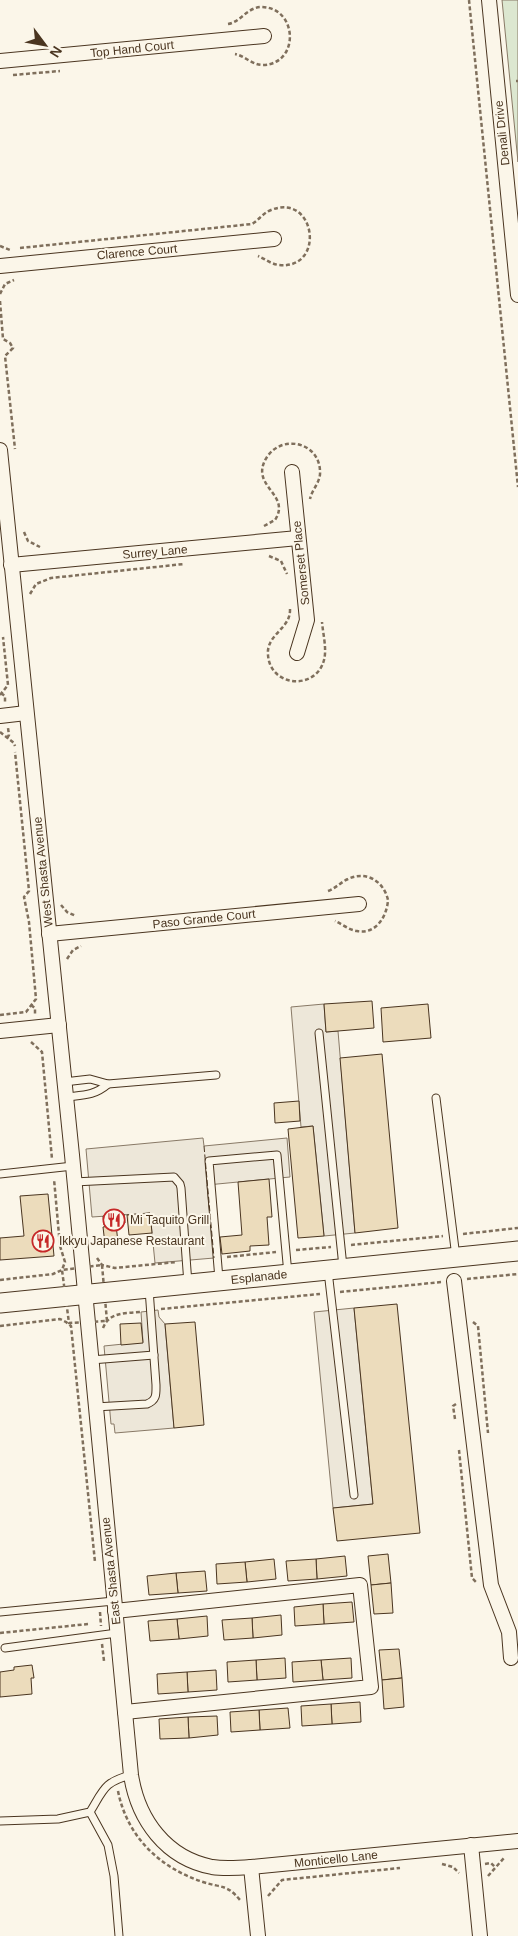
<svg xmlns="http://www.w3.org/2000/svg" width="518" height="1936" font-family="Helvetica,sans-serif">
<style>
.green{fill:#dce7d0;stroke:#887966}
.parking{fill:#ede7d9;stroke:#887966}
.building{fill:#ecdcbc;stroke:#4a3520}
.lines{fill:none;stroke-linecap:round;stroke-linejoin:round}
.service-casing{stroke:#4a3520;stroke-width:9}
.minor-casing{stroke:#4a3520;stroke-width:16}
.secondary-casing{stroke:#4a3520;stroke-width:21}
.path{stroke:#7f6f5c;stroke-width:2.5;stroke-dasharray:4 2.5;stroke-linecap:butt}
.service{stroke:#fbf6e9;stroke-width:7}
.minor{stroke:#fbf6e9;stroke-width:14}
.secondary{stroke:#fbf6e9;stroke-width:19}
.fence{stroke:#4a3520;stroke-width:1;stroke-dasharray:6 2.5;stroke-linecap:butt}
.labels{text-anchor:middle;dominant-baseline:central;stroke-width:4;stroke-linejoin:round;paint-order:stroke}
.street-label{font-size:12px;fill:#4a3520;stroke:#fbf6e9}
.poi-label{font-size:12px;fill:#4a3520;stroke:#fbf6e9;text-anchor:start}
</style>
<rect width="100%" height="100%" fill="#fbf6e9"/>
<polygon class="green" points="502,0 518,0 518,162"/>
<g class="parking">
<polygon points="324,1004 326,1032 338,1031 355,1233 324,1236 313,1126 301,1127 291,1007"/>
<polygon points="203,1138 204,1146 287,1138 290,1177 207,1185 214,1258 155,1263 150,1213 92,1217 86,1149"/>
<polygon points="354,1308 373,1504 333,1508 314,1312"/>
<polygon points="158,1310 159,1317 165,1324 174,1428 115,1433 114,1424 111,1424 104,1346 143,1342 141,1312"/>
</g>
<g class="building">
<polygon points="372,1001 374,1028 326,1032 324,1004"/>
<polygon points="428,1004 431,1038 383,1042 381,1008"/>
<polygon points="382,1054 398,1228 355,1233 340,1058"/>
<polygon points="299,1101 300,1121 275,1123 274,1103"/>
<polygon points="313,1126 324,1236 298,1238 288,1129"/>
<polygon points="269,1179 272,1217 267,1217 269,1245 250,1246 250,1251 222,1254 220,1237 242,1235 238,1182"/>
<polygon points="48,1194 54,1256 0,1260 0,1238 24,1236 20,1196"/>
<polygon points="150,1213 152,1233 129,1235 127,1215"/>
<polygon points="124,1214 125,1223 104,1225 103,1216"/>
<polygon points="116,1225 118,1242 105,1244 103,1227"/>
<polygon points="397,1304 420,1533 337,1541 333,1508 373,1504 354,1308"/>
<polygon points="195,1322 204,1425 174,1428 165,1324"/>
<polygon points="141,1323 143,1343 121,1345 120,1324"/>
<polygon points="388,1554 391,1583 371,1585 368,1556"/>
<polygon points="345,1556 347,1576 317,1579 316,1559"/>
<polygon points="274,1559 276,1579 247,1582 245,1562"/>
<polygon points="316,1559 317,1579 288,1581 286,1561"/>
<polygon points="245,1562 247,1582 217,1584 216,1564"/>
<polygon points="205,1571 207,1591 178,1593 176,1573"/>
<polygon points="176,1573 178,1593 149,1595 147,1576"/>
<polygon points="391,1583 393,1613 374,1614 371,1585"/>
<polygon points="352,1602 354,1622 324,1624 323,1604"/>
<polygon points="323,1604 324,1624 295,1626 294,1607"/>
<polygon points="281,1615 282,1635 253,1638 252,1618"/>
<polygon points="207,1616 208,1636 179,1639 177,1619"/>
<polygon points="252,1618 253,1638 224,1640 222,1620"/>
<polygon points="177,1619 179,1639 150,1641 148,1621"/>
<polygon points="399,1649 402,1678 382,1680 379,1650"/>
<polygon points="285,1658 286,1678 257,1680 256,1660"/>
<polygon points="351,1658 352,1678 323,1680 321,1660"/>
<polygon points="256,1660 257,1680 228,1682 227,1662"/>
<polygon points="321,1660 323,1680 293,1682 292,1662"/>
<polygon points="32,1665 34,1678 31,1678 32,1694 0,1697 0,1672 14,1670 14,1667"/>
<polygon points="216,1670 217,1690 188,1692 187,1672"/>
<polygon points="187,1672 188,1692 158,1694 157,1674"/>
<polygon points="402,1678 404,1707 384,1709 382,1680"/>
<polygon points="360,1702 361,1722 332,1724 331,1704"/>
<polygon points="331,1704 332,1724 302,1726 301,1706"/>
<polygon points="288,1708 290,1728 260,1730 259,1710"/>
<polygon points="259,1710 260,1730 231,1732 230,1712"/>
<polygon points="217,1716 218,1735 189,1738 188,1717"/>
<polygon points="188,1717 189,1738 160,1739 159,1719"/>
</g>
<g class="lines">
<g class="service-casing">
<g id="service">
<polyline points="319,1033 343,1267"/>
<path d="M64 1082 90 1079 108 1084C94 1096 83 1095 66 1097"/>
<polyline points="108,1084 216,1075"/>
<polyline points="436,1098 456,1257"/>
<polyline points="0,1174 73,1166"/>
<polyline points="74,1182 174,1177 180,1184 181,1188 188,1284"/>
<polyline points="328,1271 354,1495"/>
<polyline points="219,1279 209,1161 277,1155 288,1274"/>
<polyline points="91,1360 154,1355"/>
<path d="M95 1407 147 1404C157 1400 156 1394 156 1385L149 1289"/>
<polyline points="0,1612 114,1601"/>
<polyline points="5,1648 117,1633"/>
<polyline points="90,1812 108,1845 114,1876 119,1936"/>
<path d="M0 1821 58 1819 90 1812C104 1789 104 1782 131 1775"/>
</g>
</g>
<g class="minor-casing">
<g id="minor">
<polyline points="489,0 518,295"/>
<polyline points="0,61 264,36"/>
<polyline points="0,266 274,239"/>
<path d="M0 450 72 1155 131 1775C138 1820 166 1858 212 1867 225 1869 238 1868 251 1867L518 1841"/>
<polyline points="292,472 307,620 297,653"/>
<polyline points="11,565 298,538"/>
<polyline points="0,716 26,713"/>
<polyline points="49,934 359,904"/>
<polyline points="0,1031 59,1025"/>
<polyline points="454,1281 491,1585 509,1632 511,1658"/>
<polyline points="115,1611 360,1585 371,1687 125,1712"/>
<polyline points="471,1845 480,1936"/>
<polyline points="251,1867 258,1936"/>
</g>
</g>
<g class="secondary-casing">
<polyline id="secondary" points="0,1303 518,1251"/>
</g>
<g class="path">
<polyline points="469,0 518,487"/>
<path d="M228 24C241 22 247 7 262 7 298 8 300 64 263 65 252 65 245 56 235 54"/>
<polyline points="13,75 60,71"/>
<polyline points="516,81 518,81"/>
<polyline points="0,246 10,250"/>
<path d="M20 248 252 224C259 220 263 213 271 210 316 192 326 270 279 265 271 264 265 259 258 256"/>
<polyline points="0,294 5,284 14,280"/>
<polyline points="0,301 3,339 10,343 13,348 5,356 15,449"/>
<path d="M264 526 275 520C292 494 248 486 267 457 282 434 319 442 320 471 321 482 312 489 310 499"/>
<polyline points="24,532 28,541 40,547"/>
<polyline points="269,556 281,561 287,574"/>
<polyline points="30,594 36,584 51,578 184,564"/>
<path d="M290 609C291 629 266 634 268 655 270 687 316 691 324 660 327 649 323 634 322 622"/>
<polyline points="1,693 5,696 5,703"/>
<polyline points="0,695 8,685 3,637"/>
<polyline points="0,732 14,743 15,746"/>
<polyline points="7,738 9,735 8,728"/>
<path d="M328 891C336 888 341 882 348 879 367 870 384 882 388 900 387 916 376 935 357 931 349 930 342 924 335 921"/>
<polyline points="61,905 67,912 76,916"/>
<polyline points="67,959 73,950 81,946"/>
<polyline points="31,1005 35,1008 35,1014"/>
<polyline points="0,1015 26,1012 36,999 29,922 24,897 29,891 15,752"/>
<polyline points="31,1042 42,1052 52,1159"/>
<polyline points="463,1234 518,1228"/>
<polyline points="351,1245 443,1236"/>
<polyline points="296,1250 331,1247"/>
<polyline points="227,1257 276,1252"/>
<polyline points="97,1258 102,1265 115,1268 177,1262"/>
<polygon points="102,1265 107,1321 69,1323 62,1270"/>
<polyline points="467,1279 518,1274"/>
<polyline points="0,1280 53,1274 62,1270 65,1262 60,1246 54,1179"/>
<polyline points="340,1292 442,1282"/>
<polyline points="161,1309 320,1294"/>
<polyline points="473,1322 478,1326 488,1433"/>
<polyline points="0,1326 60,1319 66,1322 71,1326 95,1562"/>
<path d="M103 1328C109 1312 126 1313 141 1312"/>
<polyline points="455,1419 453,1406 456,1404"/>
<polyline points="459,1450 472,1578 476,1582"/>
<polyline points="100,1612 101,1626"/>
<polyline points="0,1633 88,1624"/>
<polyline points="102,1644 104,1661"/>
<path d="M118 1791C127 1837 160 1868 203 1882 221 1888 227 1884 240 1900"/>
<polyline points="442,1864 453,1867 459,1873"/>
<polyline points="485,1864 491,1863 495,1867"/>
<polyline points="488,1876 504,1858"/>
<polyline points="268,1896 282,1880 400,1868"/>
</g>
<use href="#service" class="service"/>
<use href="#minor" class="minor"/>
<use href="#secondary" class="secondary"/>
<polyline class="fence" points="204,1146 214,1258"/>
</g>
<defs>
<g id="restaurant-ring" transform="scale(1.125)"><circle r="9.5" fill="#fbf6e9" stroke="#c62828" stroke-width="1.5"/><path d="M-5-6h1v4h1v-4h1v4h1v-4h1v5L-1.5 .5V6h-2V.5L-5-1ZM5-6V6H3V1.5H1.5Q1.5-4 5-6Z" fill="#c62828"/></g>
</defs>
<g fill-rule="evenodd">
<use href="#restaurant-ring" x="114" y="1220"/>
<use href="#restaurant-ring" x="43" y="1241"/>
</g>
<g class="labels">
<g class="street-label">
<text transform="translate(132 49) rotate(-6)">Top Hand Court</text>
<text transform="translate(502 133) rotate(-96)">Denali Drive</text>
<text transform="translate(137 252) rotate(-5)">Clarence Court</text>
<text transform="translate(155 552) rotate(-5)">Surrey Lane</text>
<text transform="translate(301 563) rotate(-96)">Somerset Place</text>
<text transform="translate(43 872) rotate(-96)">West Shasta Avenue</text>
<text transform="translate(204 919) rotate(-6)">Paso Grande Court</text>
<text transform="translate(259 1277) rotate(-6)">Esplanade</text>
<text transform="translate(111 1571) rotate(-96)">East Shasta Avenue</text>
<text transform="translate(336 1859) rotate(-6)">Monticello Lane</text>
</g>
<g class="poi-label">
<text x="130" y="1220">Mi Taquito Grill</text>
<text x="59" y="1241">Ikkyu Japanese Restaurant</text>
</g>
</g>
<g transform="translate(45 45) rotate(122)" stroke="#fbf6e9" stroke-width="4" paint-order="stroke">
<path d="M0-4L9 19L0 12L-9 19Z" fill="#4a3520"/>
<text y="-8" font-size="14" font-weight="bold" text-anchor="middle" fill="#4a3520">N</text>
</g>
</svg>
